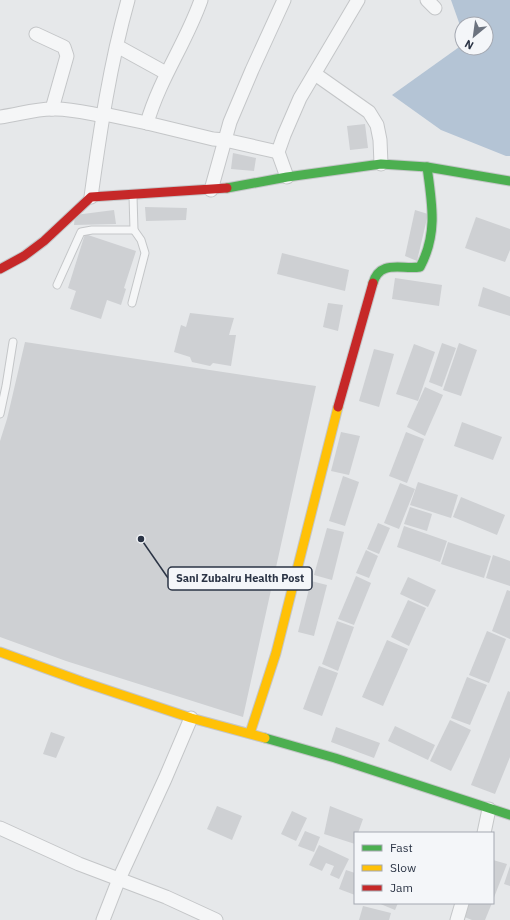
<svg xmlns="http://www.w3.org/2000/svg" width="510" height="920" font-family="'IBM Plex Sans',sans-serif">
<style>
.water{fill:#b4c4d5}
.building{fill:#ced0d3}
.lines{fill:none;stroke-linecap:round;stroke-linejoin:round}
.lane-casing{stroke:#c4c6c8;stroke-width:9}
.street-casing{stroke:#c4c6c8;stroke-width:15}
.fast-casing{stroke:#c4c6c8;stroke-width:11}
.slow-casing{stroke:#c4c6c8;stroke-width:11}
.jam-casing{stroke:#c4c6c8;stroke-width:11}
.lane{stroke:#f5f6f7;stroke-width:7}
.street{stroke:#f5f6f7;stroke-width:13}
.fast{stroke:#4caf50;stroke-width:9}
.slow{stroke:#ffc107;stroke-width:9}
.jam{stroke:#c62828;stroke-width:9}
.leader{fill:none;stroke:#2b3445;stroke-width:1.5}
.callout-dot{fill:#2b3445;stroke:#f4f6f9;stroke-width:1.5}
.callout{fill:#f4f6f9;stroke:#2b3445;stroke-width:1.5}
.callout-label{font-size:11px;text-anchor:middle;font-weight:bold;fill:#2b3445}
</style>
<rect width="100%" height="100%" fill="#e6e8ea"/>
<polygon class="water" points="451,0 510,0 510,156 506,156 441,130 392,95 462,45 462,48 486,48 486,24 462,24 462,31"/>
<g class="building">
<polygon points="365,124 368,148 350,150 347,126"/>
<polygon points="233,153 256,158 254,171 231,169"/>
<polygon points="145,207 187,208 186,220 146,221"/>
<polygon points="114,210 116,224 74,225 75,215"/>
<polygon points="415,210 428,214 417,261 405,256"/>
<polygon points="476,217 510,229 510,250 505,262 465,248"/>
<polygon points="85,234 136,251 124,288 126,289 121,305 107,300 101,319 70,309 76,291 68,288"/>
<polygon points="282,253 349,270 345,291 277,274"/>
<polygon points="395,278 442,285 439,306 392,299"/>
<polygon points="483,287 510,297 510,316 478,306"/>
<polygon points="328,303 343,305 338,331 323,327"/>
<polygon points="190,313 234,318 229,335 236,335 231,366 213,363 210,366 192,362 190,357 174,352 181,325 186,327"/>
<polygon points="25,342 316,386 243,717 66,661 0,637 0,441 7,419"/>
<polygon points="442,343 456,348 442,387 429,382"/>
<polygon points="459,343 477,350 461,396 443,390"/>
<polygon points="414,344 435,352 418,401 396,394"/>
<polygon points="374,349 394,354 379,407 359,401"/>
<polygon points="425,387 443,395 425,436 407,427"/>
<polygon points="462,422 502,437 493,460 454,446"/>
<polygon points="341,432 360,436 349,475 331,471"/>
<polygon points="406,432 424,439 407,483 389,476"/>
<polygon points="343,476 359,482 345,526 329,521"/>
<polygon points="418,482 458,495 451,518 410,505"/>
<polygon points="400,483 415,489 399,529 384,523"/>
<polygon points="461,497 505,515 497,535 453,517"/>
<polygon points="410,507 432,514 427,531 404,524"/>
<polygon points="378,523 390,528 379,554 367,549"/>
<polygon points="404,526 447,541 440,562 397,547"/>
<polygon points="327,528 344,532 332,580 314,575"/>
<polygon points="448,542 491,556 484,578 441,564"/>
<polygon points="366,550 378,556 369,578 356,573"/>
<polygon points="493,555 510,561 510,586 486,578"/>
<polygon points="356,576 371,583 354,625 338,619"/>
<polygon points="408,577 436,590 428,607 400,594"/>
<polygon points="311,581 327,585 314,636 298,632"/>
<polygon points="507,590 510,591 510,639 492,631"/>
<polygon points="408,600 426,608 409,646 391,637"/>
<polygon points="337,621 354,627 338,671 322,664"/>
<polygon points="487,631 506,639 489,683 469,675"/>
<polygon points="387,640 408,649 383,706 362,697"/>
<polygon points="319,666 338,673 322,716 303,709"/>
<polygon points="467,677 487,685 470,725 451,718"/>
<polygon points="508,691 510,692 510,757 495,794 471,785"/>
<polygon points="450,720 471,730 451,771 430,761"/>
<polygon points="395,726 435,745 428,760 388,741"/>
<polygon points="336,727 380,743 374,758 331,742"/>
<polygon points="51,732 65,737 56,758 43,754"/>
<polygon points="217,806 242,816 232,840 207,829"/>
<polygon points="330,806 363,819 358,833 355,833 355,844 324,834"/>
<polygon points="292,811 307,818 296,841 281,834"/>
<polygon points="305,831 320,837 314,852 298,846"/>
<polygon points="319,845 349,859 339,879 330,875 334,866 326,863 322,871 309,865"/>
<polygon points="493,860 507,864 493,900"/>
<polygon points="510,866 510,886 504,884"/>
<polygon points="346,870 355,873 355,895 339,889"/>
<polygon points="378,903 398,903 395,910"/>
<polygon points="468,903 492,903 485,920 472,920 462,916"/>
<polygon points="363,906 391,913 389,920 359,920"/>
</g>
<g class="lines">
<g class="lane-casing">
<g id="lane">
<polyline points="57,285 81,232 92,230 134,230"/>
<polyline points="132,303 145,253 141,240 134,230 133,196"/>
<polyline points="0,414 6,386 13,342"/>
</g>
</g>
<g class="street-casing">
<g id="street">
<polyline points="427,0 435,8"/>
<polyline points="36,34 64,47 67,56 52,109"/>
<polyline points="117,46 166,73"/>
<polyline points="315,74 369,112 377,125 380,140 381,164"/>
<polyline points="104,114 147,123 213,139 225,140 278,152"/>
<path d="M0 117C17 115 34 109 52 109 69 108 87 113 104 116"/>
<path d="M147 123C160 78 186 43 201 0"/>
<polyline points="287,177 278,152 284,135 300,98 358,0"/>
<polyline points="211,190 230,122 252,70 284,0"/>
<path d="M91 197C100 131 110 64 128 0"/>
<polyline points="0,828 79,864 166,897 216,920"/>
<polyline points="484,833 489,809"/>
<polyline points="103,920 119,879 165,779 191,718"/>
<polyline points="457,920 462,903"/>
</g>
</g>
<g class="fast-casing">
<g id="fast">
<polyline points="227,188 287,177 381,164 427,167 510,181"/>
<path d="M373 283C380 259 402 270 420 267 438 234 432 203 427 167"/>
<polyline points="265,738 335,758 510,815"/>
</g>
</g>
<g class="slow-casing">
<g id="slow">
<polyline points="0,652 83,682 191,718 265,738"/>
<polyline points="250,733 276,653 338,407"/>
</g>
</g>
<g class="jam-casing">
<g id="jam">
<polyline points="0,269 24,256 44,241 91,197 227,188"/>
<polyline points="338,407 373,283"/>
</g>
</g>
<use href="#lane" class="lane"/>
<use href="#street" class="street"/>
<use href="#fast" class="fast"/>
<use href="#slow" class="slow"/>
<use href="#jam" class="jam"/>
</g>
<path class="leader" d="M141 539L168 578"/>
<circle class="callout-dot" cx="141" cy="539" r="4"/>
<rect class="callout" x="168" y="567" width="144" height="23" rx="4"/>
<g class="callout-label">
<text x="240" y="582">Sani Zubairu Health Post</text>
</g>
<rect x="354" y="832" width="140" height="72" fill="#f4f6f9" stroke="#a4a8b1"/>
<rect x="362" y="845" width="20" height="6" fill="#4caf50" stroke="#a4a8b1"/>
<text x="390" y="852" font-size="12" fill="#2b3445">Fast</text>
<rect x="362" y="865" width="20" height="6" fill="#ffc107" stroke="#a4a8b1"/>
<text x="390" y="872" font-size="12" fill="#2b3445">Slow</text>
<rect x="362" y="885" width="20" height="6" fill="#c62828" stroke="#a4a8b1"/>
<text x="390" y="892" font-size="12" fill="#2b3445">Jam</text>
<g transform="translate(474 36) rotate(209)"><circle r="19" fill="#f4f6f9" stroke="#a4a8b1"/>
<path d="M0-3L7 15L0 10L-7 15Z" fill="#6c737f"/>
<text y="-6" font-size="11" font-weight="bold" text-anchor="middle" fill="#2b3445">N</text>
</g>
</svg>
